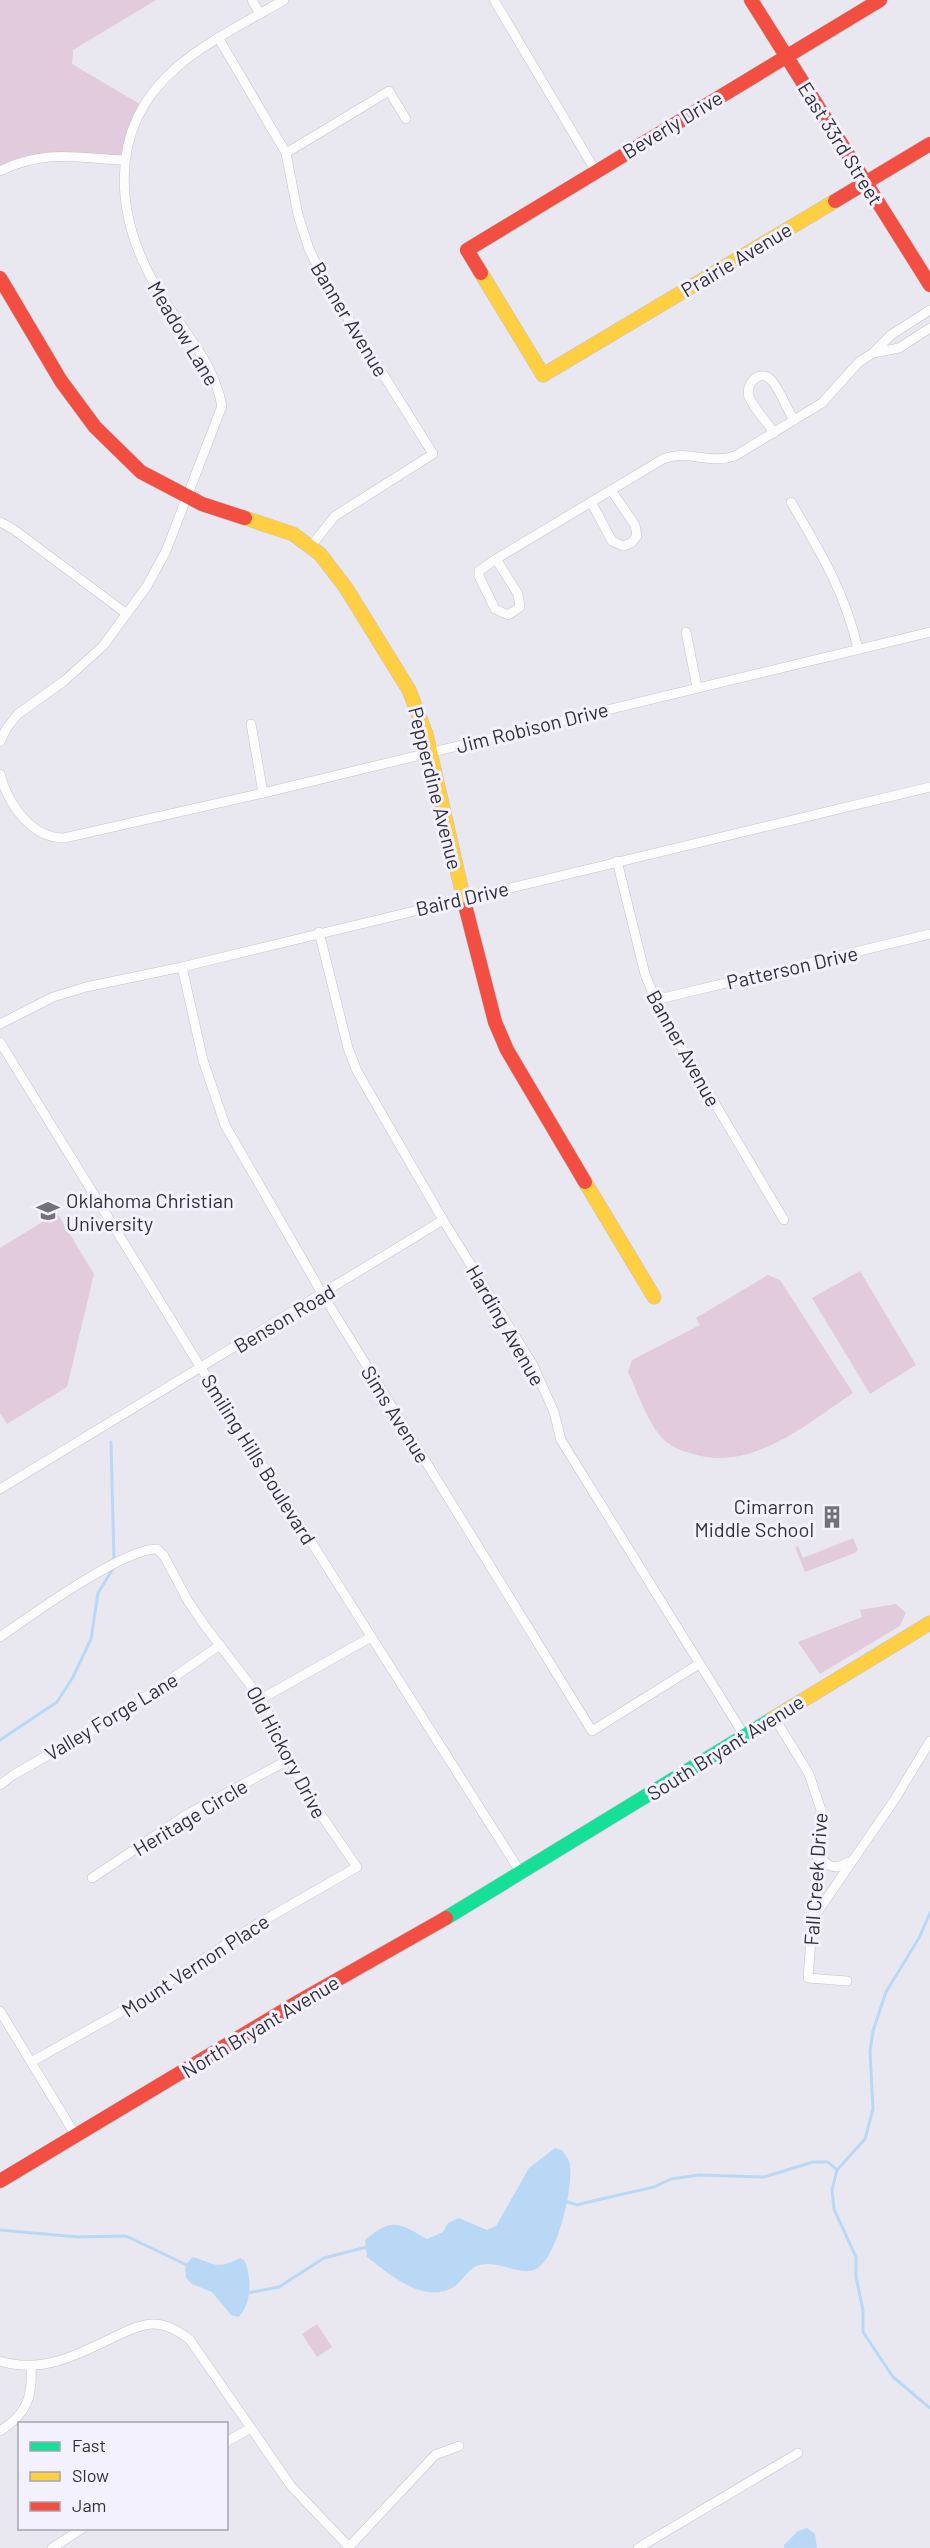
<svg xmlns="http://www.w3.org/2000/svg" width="930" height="2548" font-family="Barlow,sans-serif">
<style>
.green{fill:#e1cbdc}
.water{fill:#b9d8f6}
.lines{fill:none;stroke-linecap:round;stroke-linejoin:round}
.stream{stroke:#b9d8f6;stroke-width:3}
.street-casing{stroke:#c4c3c9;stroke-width:10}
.fast-casing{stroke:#c4c3c9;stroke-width:15}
.slow-casing{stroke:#c4c3c9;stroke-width:15}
.jam-casing{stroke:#c4c3c9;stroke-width:15}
.street{stroke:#fcfcfd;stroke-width:9}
.fast{stroke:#16e098;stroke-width:14}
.slow{stroke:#ffcf43;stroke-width:14}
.jam{stroke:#f24e42;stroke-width:14}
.labels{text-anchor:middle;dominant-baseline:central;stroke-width:6;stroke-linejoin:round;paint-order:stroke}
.street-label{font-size:20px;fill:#323137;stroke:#f3f1fe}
.poi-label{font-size:20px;fill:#323137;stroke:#f3f1fe;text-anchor:start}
</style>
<rect width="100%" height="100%" fill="#e9e8f0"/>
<g class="green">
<polygon points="0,0 156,0 73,50 72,64 143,106 123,160 58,155 0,171"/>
<polygon points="57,1213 94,1274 67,1387 7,1424 0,1413 0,1248"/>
<polygon points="860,1271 916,1365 870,1394 812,1298"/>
<path d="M768 1275 780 1280 853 1393C806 1424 753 1472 693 1454 681 1451 669 1446 661 1437 646 1419 638 1393 628 1372L632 1360 700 1325 696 1318Z"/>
<polygon points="853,1538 858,1550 855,1553 805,1572 795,1547 798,1546 803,1558"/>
<polygon points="896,1604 906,1613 900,1626 820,1674 798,1642 862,1617 860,1610"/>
<polygon points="317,2324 332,2347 317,2357 302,2334"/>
</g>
<g class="water">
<path d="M555 2148 562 2150C565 2155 570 2160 570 2166 573 2188 557 2262 534 2270 516 2275 499 2260 480 2265 467 2268 463 2282 452 2288 423 2304 389 2274 367 2257L365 2240C393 2216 400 2224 427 2239L443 2232 448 2223 459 2218 487 2230 496 2226 529 2168Z"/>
<path d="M193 2257C216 2264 216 2270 240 2258L244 2260C252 2275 252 2306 238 2317L231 2315 212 2292 192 2284 186 2278 185 2265Z"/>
<polygon points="807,2528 815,2534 817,2548 784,2548 784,2545 798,2531"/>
</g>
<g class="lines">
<g class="stream">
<polyline points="111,1442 114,1561"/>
<polyline points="0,1740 57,1702 73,1677 91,1639 98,1593 114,1567"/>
<polyline points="930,1913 919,1938 886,1992 873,2031 870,2051 873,2109 865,2139 837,2170 832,2190 834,2209 856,2257 856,2277 863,2310 863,2332 893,2377 930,2408"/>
<polyline points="565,2201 577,2205 584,2203 654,2187 671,2179 699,2175 764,2177 813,2162 828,2162 837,2170"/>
<polyline points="0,2230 78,2237 126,2236 189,2266"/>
<polyline points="247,2293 279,2287 324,2258 367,2247"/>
</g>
<g class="street-casing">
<g id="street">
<polyline points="252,0 260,14"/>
<polyline points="494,0 595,170"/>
<polyline points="219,39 286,153 298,215 309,249 324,280 433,454 335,516 311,546"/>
<polyline points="286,153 389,91 406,119"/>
<path d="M0 171C45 149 76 158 123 160"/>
<polyline points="873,353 899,348 930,328"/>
<path d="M774 433C767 422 753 407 749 397 745 385 758 369 770 379 778 385 787 410 794 420"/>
<polyline points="591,502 612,541 623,546 631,543 637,536 635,525 611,490"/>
<path d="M791 502C820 551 845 592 858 649"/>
<polyline points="0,522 13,529 127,614"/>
<path d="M496 559 479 571V576L495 609 508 615 520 607 518 594 496 559 663 459C690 449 708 465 735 456L822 403 859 362 873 353 891 335 930 310"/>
<polyline points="686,632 697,687"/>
<polyline points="251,724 263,793"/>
<path d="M0 742 6 729 18 714 64 681 103 646 147 586 166 551 222 406C214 363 183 331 161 295 115 221 104 130 176 68 207 41 248 21 284 0"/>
<path d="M0 774C8 804 31 838 64 838L263 793 930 632"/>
<polyline points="617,861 645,974 660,1011 784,1220"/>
<polyline points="319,932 348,1048 357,1071 443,1220 533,1365 554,1412 561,1440 744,1735"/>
<polyline points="182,967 203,1060 225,1125 323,1295 592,1731 699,1664"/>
<polyline points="655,1000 930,934"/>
<polyline points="0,1024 53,997 86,987 182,967 930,787"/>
<polyline points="0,1042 201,1368 521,1873"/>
<polyline points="0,1489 443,1220"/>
<path d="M0 1637C30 1616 124 1548 157 1549L164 1556 188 1601 205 1626 261 1699 306 1793 357 1867 254 1926 135 2004 31 2062"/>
<polyline points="261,1699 371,1637"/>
<polyline points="774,1717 809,1774 821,1810 808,1978 847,1981"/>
<polyline points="0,1785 13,1775 121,1714 220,1645"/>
<path d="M819 1854C827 1867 835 1871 848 1862"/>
<polyline points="92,1878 186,1815 290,1759"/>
<polyline points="814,1917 895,1799 930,1741"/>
<polyline points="0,2011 76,2136"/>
<path d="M0 2361C41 2374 78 2355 114 2337 125 2332 140 2324 153 2324 167 2324 179 2331 190 2340L291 2486 350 2548"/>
<path d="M0 2431C27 2414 33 2397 31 2366"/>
<polyline points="226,2442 249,2429"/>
<polyline points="52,2548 83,2528"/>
<polyline points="348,2548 435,2455 459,2446"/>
<polyline points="638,2548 798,2453"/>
</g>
</g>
<g class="fast-casing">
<polyline id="fast" points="446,1918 772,1719"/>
</g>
<g class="slow-casing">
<g id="slow">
<polyline points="481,273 543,375 835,201"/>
<polyline points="245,518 293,534 320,554 346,588 409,690 426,734 466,909"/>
<polyline points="585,1182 654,1297"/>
<polyline points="772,1719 930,1623"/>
</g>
</g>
<g class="jam-casing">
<g id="jam">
<polyline points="751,0 930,285"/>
<polyline points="835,201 930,144"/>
<polyline points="481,273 467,250 880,0"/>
<polyline points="0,278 61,381 95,427 141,472 202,504 245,518"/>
<polyline points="466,909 495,1022 507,1050 585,1182"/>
<polyline points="0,2181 298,2002 446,1918"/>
</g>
</g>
<use href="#street" class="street"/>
<use href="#fast" class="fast"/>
<use href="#slow" class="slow"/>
<use href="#jam" class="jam"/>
</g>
<defs>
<g id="university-bare" transform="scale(1.8)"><path d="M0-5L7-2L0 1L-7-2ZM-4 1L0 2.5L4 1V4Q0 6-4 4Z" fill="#727178" stroke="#f3f1fe" stroke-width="2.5" paint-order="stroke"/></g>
<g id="building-bare" transform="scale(1.8)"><path d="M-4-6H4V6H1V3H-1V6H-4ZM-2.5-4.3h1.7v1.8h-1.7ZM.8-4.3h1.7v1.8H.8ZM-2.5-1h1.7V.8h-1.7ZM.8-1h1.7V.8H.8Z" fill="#727178" stroke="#f3f1fe" stroke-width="2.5" paint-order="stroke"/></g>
</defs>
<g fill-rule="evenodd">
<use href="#university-bare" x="48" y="1211"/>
<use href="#building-bare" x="832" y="1517"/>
</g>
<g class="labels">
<g class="street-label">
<text transform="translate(672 124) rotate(-31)">Beverly Drive</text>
<text transform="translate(841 143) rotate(58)">East 33rd Street</text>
<text transform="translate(736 259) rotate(-31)">Prairie Avenue</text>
<text transform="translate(350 319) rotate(59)">Banner Avenue</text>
<text transform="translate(184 333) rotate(59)">Meadow Lane</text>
<text transform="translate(532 727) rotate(-14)">Jim Robison Drive</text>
<text transform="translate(436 788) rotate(76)">Pepperdine Avenue</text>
<text transform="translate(462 898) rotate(-13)">Baird Drive</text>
<text transform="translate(792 967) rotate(-13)">Patterson Drive</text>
<text transform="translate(684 1048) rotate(61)">Banner Avenue</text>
<text transform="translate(284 1318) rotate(-31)">Benson Road</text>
<text transform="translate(506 1325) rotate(60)">Harding Avenue</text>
<text transform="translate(396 1414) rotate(58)">Sims Avenue</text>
<text transform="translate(259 1459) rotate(58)">Smiling Hills Boulevard</text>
<text transform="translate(111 1716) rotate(-31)">Valley Forge Lane</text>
<text transform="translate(725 1747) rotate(-32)">South Bryant Avenue</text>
<text transform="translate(287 1752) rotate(62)">Old Hickory Drive</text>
<text transform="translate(190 1817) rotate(-31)">Heritage Circle</text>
<text transform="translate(815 1879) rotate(-86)">Fall Creek Drive</text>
<text transform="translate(195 1965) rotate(-33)">Mount Vernon Place</text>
<text transform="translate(260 2026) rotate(-31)">North Bryant Avenue</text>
</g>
<g class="poi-label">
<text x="66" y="1200">Oklahoma Christian<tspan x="66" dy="23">University</tspan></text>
<text x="814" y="1506" text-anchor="end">Cimarron<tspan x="814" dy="23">Middle School</tspan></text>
</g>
</g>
<rect x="18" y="2422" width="210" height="108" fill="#f3f1fe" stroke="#a6a4ae" stroke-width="1.5"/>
<rect x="30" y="2442" width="30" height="9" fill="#16e098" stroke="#a6a4ae" stroke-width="1.5"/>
<text x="72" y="2452" font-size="18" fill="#323137">Fast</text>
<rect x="30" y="2472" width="30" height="9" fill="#ffcf43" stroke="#a6a4ae" stroke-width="1.5"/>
<text x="72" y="2482" font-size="18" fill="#323137">Slow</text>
<rect x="30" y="2502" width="30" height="9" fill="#f24e42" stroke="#a6a4ae" stroke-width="1.5"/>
<text x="72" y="2512" font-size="18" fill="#323137">Jam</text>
</svg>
